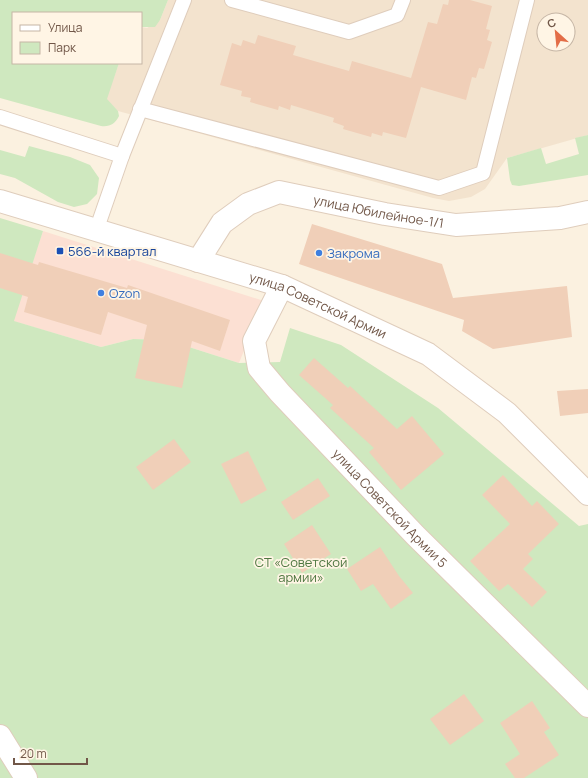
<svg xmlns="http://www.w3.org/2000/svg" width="588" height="778" font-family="Manrope,sans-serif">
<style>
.residential{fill:#f3e3ce;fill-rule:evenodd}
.commercial{fill:#fce0d3}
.green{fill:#cfe8bf}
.building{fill:#f0cfb8}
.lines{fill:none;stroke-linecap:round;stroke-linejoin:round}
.lane-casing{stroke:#dfcdbc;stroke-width:16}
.street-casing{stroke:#dfcdbc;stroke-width:24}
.lane{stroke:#fff;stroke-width:14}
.street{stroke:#fff;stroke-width:22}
.transit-dot{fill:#1a4fb4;stroke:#fff5e5;stroke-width:1.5}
.shop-dot{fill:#3f7fe0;stroke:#fff5e5;stroke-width:1.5}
.labels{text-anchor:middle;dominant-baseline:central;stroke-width:3.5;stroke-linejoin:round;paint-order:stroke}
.street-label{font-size:13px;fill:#715748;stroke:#fff5e5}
.transit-label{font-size:13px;fill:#164399;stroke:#fff5e5;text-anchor:start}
.shop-label{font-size:13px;fill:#366cbe;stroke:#fff5e5;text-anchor:start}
.park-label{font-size:13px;fill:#4f7741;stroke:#fff5e5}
</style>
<rect width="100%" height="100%" fill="#fbf1e0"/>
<path class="residential" d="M168 0H588V135L507 158 485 189 471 197 449 201 433 198 118 111 106 99 119 63H141V27L147 28 160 20ZM544 20H568V44H544Z"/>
<polygon class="commercial" points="43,231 264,301 239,363 167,340 133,339 101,347 13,321"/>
<g class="green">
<path d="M0 0H168L160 20 155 27H141V13H13V63H119L107 99 118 111 119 116C115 124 110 127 101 126L0 98Z"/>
<polygon points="588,135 588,175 519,186 512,185 510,180 507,158 541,148 546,164 579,154 575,138"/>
<polygon points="29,146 70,157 90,165 99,178 97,194 87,204 74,207 58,202 15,178 0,174 0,150 25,157"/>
<polygon points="0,218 43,231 14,321 101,347 133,339 167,340 239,363 280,362 290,328 341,345 438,408 579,526 588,524 588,778 0,778"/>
</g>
<g class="building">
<polygon points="449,0 470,0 492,6 486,29 490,30 487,40 492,42 484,69 479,68 476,78 472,77 466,100 421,87 406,138 383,132 382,136 372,133 371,137 343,129 344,126 333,122 334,118 291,105 290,110 279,106 278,110 250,102 251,98 241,96 242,91 220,85 232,43 241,46 243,40 255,44 258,35 296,46 293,55 349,71 352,61 411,78 428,22 437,24 443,4 448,5"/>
<polygon points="312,224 442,264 453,298 567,286 572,337 493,349 462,331 464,320 299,264"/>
<polygon points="0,253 38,265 39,262 127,288 128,285 230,320 220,351 192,341 182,388 135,378 147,325 108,312 101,335 24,312 28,297 0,288"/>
<polygon points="314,358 348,388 350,386 397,429 412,416 444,454 401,490 369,452 374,448 330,408 333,405 299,375"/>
<polygon points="588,389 588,413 560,416 557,391"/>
<polygon points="174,439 191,462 153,490 136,467"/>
<polygon points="248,451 267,490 241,504 221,464"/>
<polygon points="503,475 532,506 537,501 559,524 528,554 533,559 523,569 547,592 532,607 508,584 499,591 470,561 510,524 482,495"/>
<polygon points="318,478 330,496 293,520 281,502"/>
<polygon points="312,525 331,554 302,573 284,544"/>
<polygon points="380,547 399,576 413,593 391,609 373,584 361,591 347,569"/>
<polygon points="464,694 484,721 450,745 430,719"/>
<polygon points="532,701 550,728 544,732 559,755 524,778 515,778 505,764 520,754 500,723"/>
</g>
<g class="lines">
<g class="lane-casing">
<g id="lane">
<polyline points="232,0 349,32 397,15 403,0"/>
<polyline points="140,109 439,188 483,173 527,0"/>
<polyline points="0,117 122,156"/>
<polyline points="96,231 122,156 184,0"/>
</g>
</g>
<g class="street-casing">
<g id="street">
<path id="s1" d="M0 201 282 286 428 354 507 413 588 494"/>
<path id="s2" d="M198 261 222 223 248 204 279 192 385 214 456 225 560 218 588 212"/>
<path id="s3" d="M282 286 254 341 259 368 280 393 415 535 588 706"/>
<polyline points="0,736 26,778"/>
</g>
</g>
<use href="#lane" class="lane"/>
<use href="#street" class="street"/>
</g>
<rect class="transit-dot" x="56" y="247" width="8" height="8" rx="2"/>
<g class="shop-dot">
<circle cx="319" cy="253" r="4"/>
<circle cx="101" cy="293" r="4"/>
</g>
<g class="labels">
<g class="street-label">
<text stroke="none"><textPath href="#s2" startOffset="212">улица Юбилейное-1/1</textPath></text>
<text stroke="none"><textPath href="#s1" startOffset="335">улица Советской Армии</textPath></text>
<text stroke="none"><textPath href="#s3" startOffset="281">улица Советской Армии 5</textPath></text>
</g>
<g class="transit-label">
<text x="68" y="251">566-й квартал</text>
</g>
<g class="shop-label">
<text x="327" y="253">Закрома</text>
<text x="109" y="293">Ozon</text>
</g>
<g class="park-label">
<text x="301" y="562">СТ «Советской<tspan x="301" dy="15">армии»</tspan></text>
</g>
</g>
<rect x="12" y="12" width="130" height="52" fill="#fff5e5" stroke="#c6b6a6"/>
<rect x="20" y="25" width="20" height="6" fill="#ffffff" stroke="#c6b6a6"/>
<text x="48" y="32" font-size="12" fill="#715748">Улица</text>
<rect x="20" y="42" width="20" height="12" fill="#cfe8bf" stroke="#c6b6a6"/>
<text x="48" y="52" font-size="12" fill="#715748">Парк</text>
<g transform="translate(556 32) rotate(333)"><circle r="19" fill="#fff5e5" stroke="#c6b6a6"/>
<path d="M0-3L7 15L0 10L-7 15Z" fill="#e36d47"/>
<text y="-6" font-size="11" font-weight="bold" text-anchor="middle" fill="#715748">С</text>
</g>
<path d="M14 758v6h73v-6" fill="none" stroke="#715748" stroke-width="2"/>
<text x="20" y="758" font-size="12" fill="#715748" stroke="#fff5e5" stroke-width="3" paint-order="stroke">20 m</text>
</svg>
